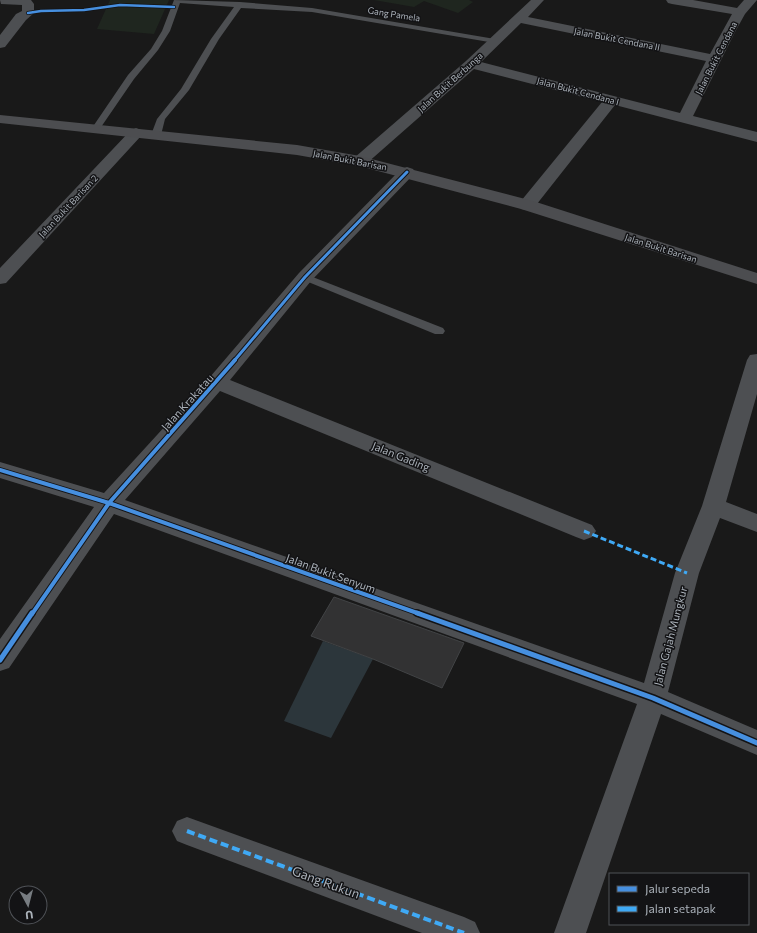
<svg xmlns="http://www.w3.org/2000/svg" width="757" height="933" font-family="Commissioner,sans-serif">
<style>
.green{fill:#1f261f}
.water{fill:#2c363b}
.building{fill:#323233;stroke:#414345}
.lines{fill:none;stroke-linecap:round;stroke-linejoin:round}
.lane{fill:#4d4f52;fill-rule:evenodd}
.street{fill:#4d4f52;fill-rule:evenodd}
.secondary{fill:#4c4d50;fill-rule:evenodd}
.quiet-far1{stroke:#3fa9f5;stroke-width:3;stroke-dasharray:6 3;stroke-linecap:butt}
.quiet{stroke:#3fa9f5;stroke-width:4;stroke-dasharray:8 4;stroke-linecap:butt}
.cycleway-far3-casing{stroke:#131315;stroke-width:4}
.cycleway-far2-casing{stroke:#131315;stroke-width:5}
.cycleway-far1-casing{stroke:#131315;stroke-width:6}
.cycleway-casing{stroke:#131315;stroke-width:8}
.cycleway-far3{stroke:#468fdf;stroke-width:2.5}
.cycleway-far2{stroke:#468fdf;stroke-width:3}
.cycleway-far1{stroke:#468fdf;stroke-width:4}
.cycleway{stroke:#468fdf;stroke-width:5}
.labels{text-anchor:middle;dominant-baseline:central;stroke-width:3;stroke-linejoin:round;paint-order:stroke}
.far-street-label{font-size:9px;fill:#aab1b9;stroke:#131315}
.street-label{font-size:11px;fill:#aab1b9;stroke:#131315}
.near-street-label{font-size:13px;fill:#aab1b9;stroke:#131315}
</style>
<rect width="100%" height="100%" fill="#191919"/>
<g class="green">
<polygon points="110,0 169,0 154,34 97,29"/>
<polygon points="374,0 469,0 473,2 458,13 424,1 414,7"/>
</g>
<polygon class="water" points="323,641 373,659 331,738 284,721"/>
<polygon class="building" points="334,597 464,643 442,688 373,659 311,636"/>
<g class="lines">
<g class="lane">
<polygon points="174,0 240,2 312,8 495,39 499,41 495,43 312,12 241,8 219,39 189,90 165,119 161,135 156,138 151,135 157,119 181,89 211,39 234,7 180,3 170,31 158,50 134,79 99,130 93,130 92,128 128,75 151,49 162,31"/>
<polygon points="305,274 443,328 445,331 443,334 435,334 301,279 300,277"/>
</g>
<g class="street">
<polygon points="0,0 31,0 34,4 34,13 26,20 5,47 0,48 0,35 16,14 22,11 22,5 1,4"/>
<path d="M531 0H544L528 17 710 54 732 14 672 4 668 3 666 0H693L737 8 744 0H757L745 14 735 32 693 116 757 132V142L615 105 533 209 527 210 521 209 519 205 521 201 602 102 474 69 366 164 360 166 354 164 352 161 354 158 466 61ZM521 23 706 61 680 113 481 62Z"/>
<polygon points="136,128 141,130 144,133 141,136 6,283 0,284 0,268 131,130"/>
<polygon points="407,167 413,169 415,172 413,175 311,281 230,380 592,525 596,531 592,537 584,540 576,537 220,391 125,500 644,683 675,573 702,506 747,360 750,355 757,354 757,394 726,502 757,514 757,532 720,518 699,573 668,692 757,730 757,755 661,714 586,933 554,933 637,704 114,514 9,668 0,671 0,639 94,507 0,478 0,462 104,493 210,377 299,273 401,169"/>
<polygon points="187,817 464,917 475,922 480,933 422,933 187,845 177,841 172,831 177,821"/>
</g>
<polygon class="secondary" points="0,115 297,145 360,156 533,201 757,273 757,284 521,209 359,166 297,155 0,123"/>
<polyline class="quiet-far1" points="584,531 687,573"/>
<polyline class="quiet" points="187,831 464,933"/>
<g class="cycleway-far3-casing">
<polyline id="cycleway-far3" points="28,13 41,11 84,10 120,5 174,7"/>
</g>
<g class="cycleway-far2-casing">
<polyline id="cycleway-far2" points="234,361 305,277 407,172"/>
</g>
<g class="cycleway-far1-casing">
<g id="cycleway-far1">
<polyline points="0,470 109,503 420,614"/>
<polyline points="32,614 109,503 235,360"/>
</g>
</g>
<g class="cycleway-casing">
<g id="cycleway">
<polyline points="417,613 653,698 757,743"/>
<polyline points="0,660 32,613"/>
</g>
</g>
<use href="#cycleway-far3" class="cycleway-far3"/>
<use href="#cycleway-far2" class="cycleway-far2"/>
<use href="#cycleway-far1" class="cycleway-far1"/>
<use href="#cycleway" class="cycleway"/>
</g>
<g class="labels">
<g class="far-street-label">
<text transform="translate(394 14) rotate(9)">Gang Pamela</text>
<text transform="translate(617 39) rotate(11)">Jalan Bukit Cendana II</text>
<text transform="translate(716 58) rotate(-63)">Jalan Bukit Cendana</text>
<text transform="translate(450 82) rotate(-42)">Jalan Bukit Berbunga</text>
<text transform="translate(578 91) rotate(15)">Jalan Bukit Cendana I</text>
<text transform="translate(350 160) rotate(11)">Jalan Bukit Barisan</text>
<text transform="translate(68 206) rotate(-47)">Jalan Bukit Barisan 2</text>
<text transform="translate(661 248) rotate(18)">Jalan Bukit Barisan</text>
</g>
<g class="street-label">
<text transform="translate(187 402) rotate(-48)">Jalan Krakatau</text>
<text transform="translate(401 456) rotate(22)">Jalan Gading</text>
<text transform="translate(331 573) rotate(20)">Jalan Bukit Senyum</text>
<text transform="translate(670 636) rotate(-75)">Jalan Gajah Mungkur</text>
</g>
<g class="near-street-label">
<text transform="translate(326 882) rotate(20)">Gang Rukun</text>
</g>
</g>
<rect x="609" y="873" width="140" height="52" fill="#131315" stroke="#4f5257"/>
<rect x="617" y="886" width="20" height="6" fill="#468fdf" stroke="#4f5257"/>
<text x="645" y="893" font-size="12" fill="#aab1b9">Jalur sepeda</text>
<rect x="617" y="906" width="20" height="6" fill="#3fa9f5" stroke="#4f5257"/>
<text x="645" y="913" font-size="12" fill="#aab1b9">Jalan setapak</text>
<g transform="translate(28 905) rotate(173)"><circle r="19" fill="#131315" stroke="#4f5257"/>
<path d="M0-3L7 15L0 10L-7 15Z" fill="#777c81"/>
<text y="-6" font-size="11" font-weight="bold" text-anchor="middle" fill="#aab1b9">U</text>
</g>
</svg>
